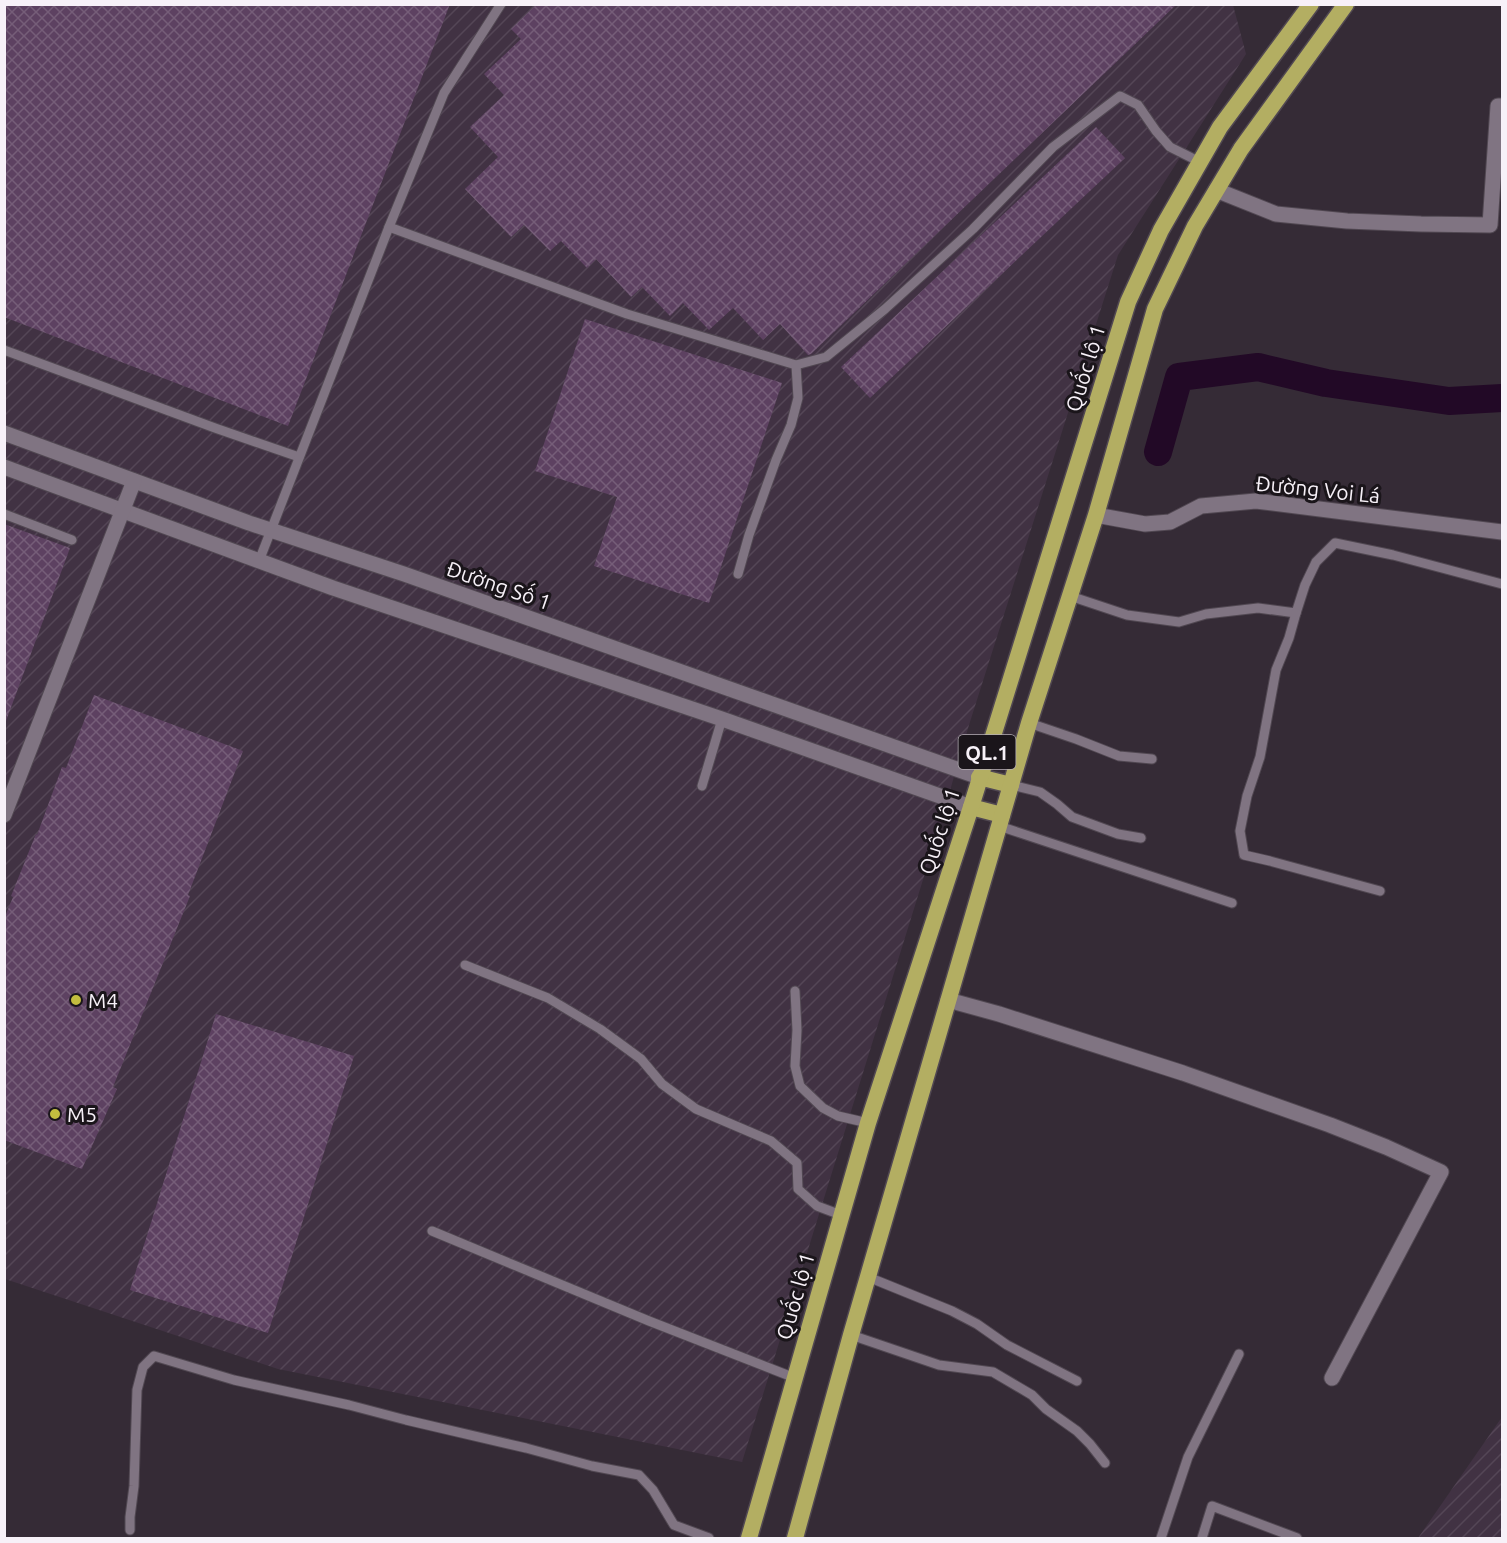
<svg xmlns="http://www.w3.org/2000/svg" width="1507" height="1543" font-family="Ubuntu,sans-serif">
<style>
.industrial{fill:url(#industrial-furrows)}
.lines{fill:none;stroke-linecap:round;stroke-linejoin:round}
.river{stroke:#220926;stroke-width:28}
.building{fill:url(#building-cross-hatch)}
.service-casing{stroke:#514852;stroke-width:11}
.minor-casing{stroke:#514852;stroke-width:17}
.trunk-casing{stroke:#514852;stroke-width:19}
.service{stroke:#807482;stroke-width:9}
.minor{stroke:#807482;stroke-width:15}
.trunk{stroke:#b3ae62;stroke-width:16}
.poi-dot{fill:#c3bd3f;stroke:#1a151a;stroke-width:2}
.labels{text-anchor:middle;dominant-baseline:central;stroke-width:6;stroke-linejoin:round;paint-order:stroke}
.shield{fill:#1a151a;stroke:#b5afb5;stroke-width:1.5}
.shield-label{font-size:20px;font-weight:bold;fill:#f7f1f8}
.street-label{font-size:21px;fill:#f7f1f8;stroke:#1a151a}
.poi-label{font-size:21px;fill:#f7f1f8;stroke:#1a151a;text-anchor:start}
</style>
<defs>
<pattern id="industrial-furrows" width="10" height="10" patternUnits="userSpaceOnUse" patternTransform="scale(1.5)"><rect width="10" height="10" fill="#413243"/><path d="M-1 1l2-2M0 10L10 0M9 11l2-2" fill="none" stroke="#544656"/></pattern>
<pattern id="building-cross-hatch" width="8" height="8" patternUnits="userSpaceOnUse" patternTransform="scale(1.5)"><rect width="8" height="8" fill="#5d4161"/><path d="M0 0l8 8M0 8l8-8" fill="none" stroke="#755d78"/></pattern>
</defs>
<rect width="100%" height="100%" fill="#352b36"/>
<g class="industrial">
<polygon points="5,5 1233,5 1246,54 1118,255 969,725 940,825 742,1462 278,1369 5,1279"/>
<polygon points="1502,1417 1502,1538 1418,1538"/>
</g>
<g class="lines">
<polyline class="river" points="1158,452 1179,377 1258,367 1326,383 1449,401 1502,398"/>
</g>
<g class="building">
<polygon points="4,4 450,4 288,426 4,317"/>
<polygon points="537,4 1177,4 811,354 808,355 780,324 763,340 733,308 709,330 683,303 670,316 642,287 631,297 596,259 587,268 561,241 550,251 524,225 511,237 465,189 498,157 470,127 504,95 484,74 521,39 511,29"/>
<polygon points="1096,127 1125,158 870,398 841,367"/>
<polygon points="585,319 782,383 709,603 594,566 617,497 535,471"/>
<polygon points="4,524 70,548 6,721 4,720"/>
<polygon points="94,695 243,751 188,895 190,896 113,1087 117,1089 82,1169 4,1140 4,919 13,897 11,896 36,834 37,835 62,767 66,768"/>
<polygon points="216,1014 354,1056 268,1333 130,1290"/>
</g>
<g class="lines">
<g class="service-casing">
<g id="service">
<polyline points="389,227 627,314 796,365 826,357 885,309 973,229 1053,147 1120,96 1138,105 1156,131 1170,147 1200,162"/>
<polyline points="4,350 215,428 299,457"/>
<polyline points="4,514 72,540"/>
<polyline points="259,561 389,227 444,93 501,4"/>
<polyline points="738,574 749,535 776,460 791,425 798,398 796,365"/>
<polyline points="1070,596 1127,615 1179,622 1206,614 1258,608 1296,613 1305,585 1316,562 1335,543 1393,555 1502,584"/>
<polyline points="1296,613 1289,638 1276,670 1260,757 1247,796 1240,831 1244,855 1270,861 1380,891"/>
<polyline points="1029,723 1076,739 1119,756 1152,759"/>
<polyline points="1011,785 1040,792 1057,804 1072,817 1118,834 1141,838"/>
<polyline points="702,786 722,719"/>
<polyline points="999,826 1232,903"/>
<polyline points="465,965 548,998 600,1029 641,1059 662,1084 696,1109 771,1141 797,1163 798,1189 817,1206 841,1215"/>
<polyline points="795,991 797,1030 795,1066 800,1086 823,1108 838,1116 868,1123"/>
<polyline points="432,1231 649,1321 795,1378"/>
<polyline points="868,1277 952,1311 977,1324 1007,1345 1077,1381"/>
<polyline points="851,1335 939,1365 993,1372 1032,1395 1046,1409 1077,1431 1090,1444 1105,1463"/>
<polyline points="130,1530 130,1517 134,1486 137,1390 143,1367 154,1356 234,1380 349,1405 406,1420 526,1448 592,1466 639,1475 653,1490 674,1525 709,1538"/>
<polyline points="1161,1538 1188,1457 1239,1354"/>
<polyline points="1202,1538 1212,1506 1297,1538"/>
</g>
</g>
<g class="minor-casing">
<g id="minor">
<polyline points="1216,190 1276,214 1347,221 1421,224 1490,225 1498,106 1502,106"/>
<polyline points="4,433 249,523 404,574 979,777"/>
<polyline points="4,467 333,588 722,719 971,807"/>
<polyline points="1096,515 1145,524 1170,522 1201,506 1256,501 1502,532"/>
<polyline points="4,815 134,481"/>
<polyline points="948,1000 999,1014 1183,1073 1330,1125 1386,1147 1441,1172 1332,1378"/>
</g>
</g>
<g class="trunk-casing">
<g id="trunk">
<polyline points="979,777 1011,785"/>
<polyline points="971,807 1002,815"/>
<polyline points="749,1538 868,1123 971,807 1128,302 1161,230 1220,127 1311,4"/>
<polyline points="795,1538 851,1335 1029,723 1096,515 1155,309 1195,226 1241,149 1346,4"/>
</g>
</g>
<use href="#service" class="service"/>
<use href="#minor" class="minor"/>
<use href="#trunk" class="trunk"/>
</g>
<g class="poi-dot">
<circle cx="76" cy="1000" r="6"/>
<circle cx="55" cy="1114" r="6"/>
</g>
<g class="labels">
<rect class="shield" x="958.5" y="735" width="57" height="34" rx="4.5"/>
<g class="shield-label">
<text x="987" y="752">QL.1</text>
</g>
<g class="street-label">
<text transform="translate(1085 368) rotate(-73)">Quốc lộ 1</text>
<text transform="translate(1318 489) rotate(6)">Đường Voi Lá</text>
<text transform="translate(499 585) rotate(19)">Đường Số 1</text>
<text transform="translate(939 831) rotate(-72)">Quốc lộ 1</text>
<text transform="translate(795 1296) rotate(-74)">Quốc lộ 1</text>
</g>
<g class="poi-label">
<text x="88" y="1000">M4</text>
<text x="67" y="1114">M5</text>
</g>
</g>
<rect width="1507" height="1543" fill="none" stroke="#f7f1f8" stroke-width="12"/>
</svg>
